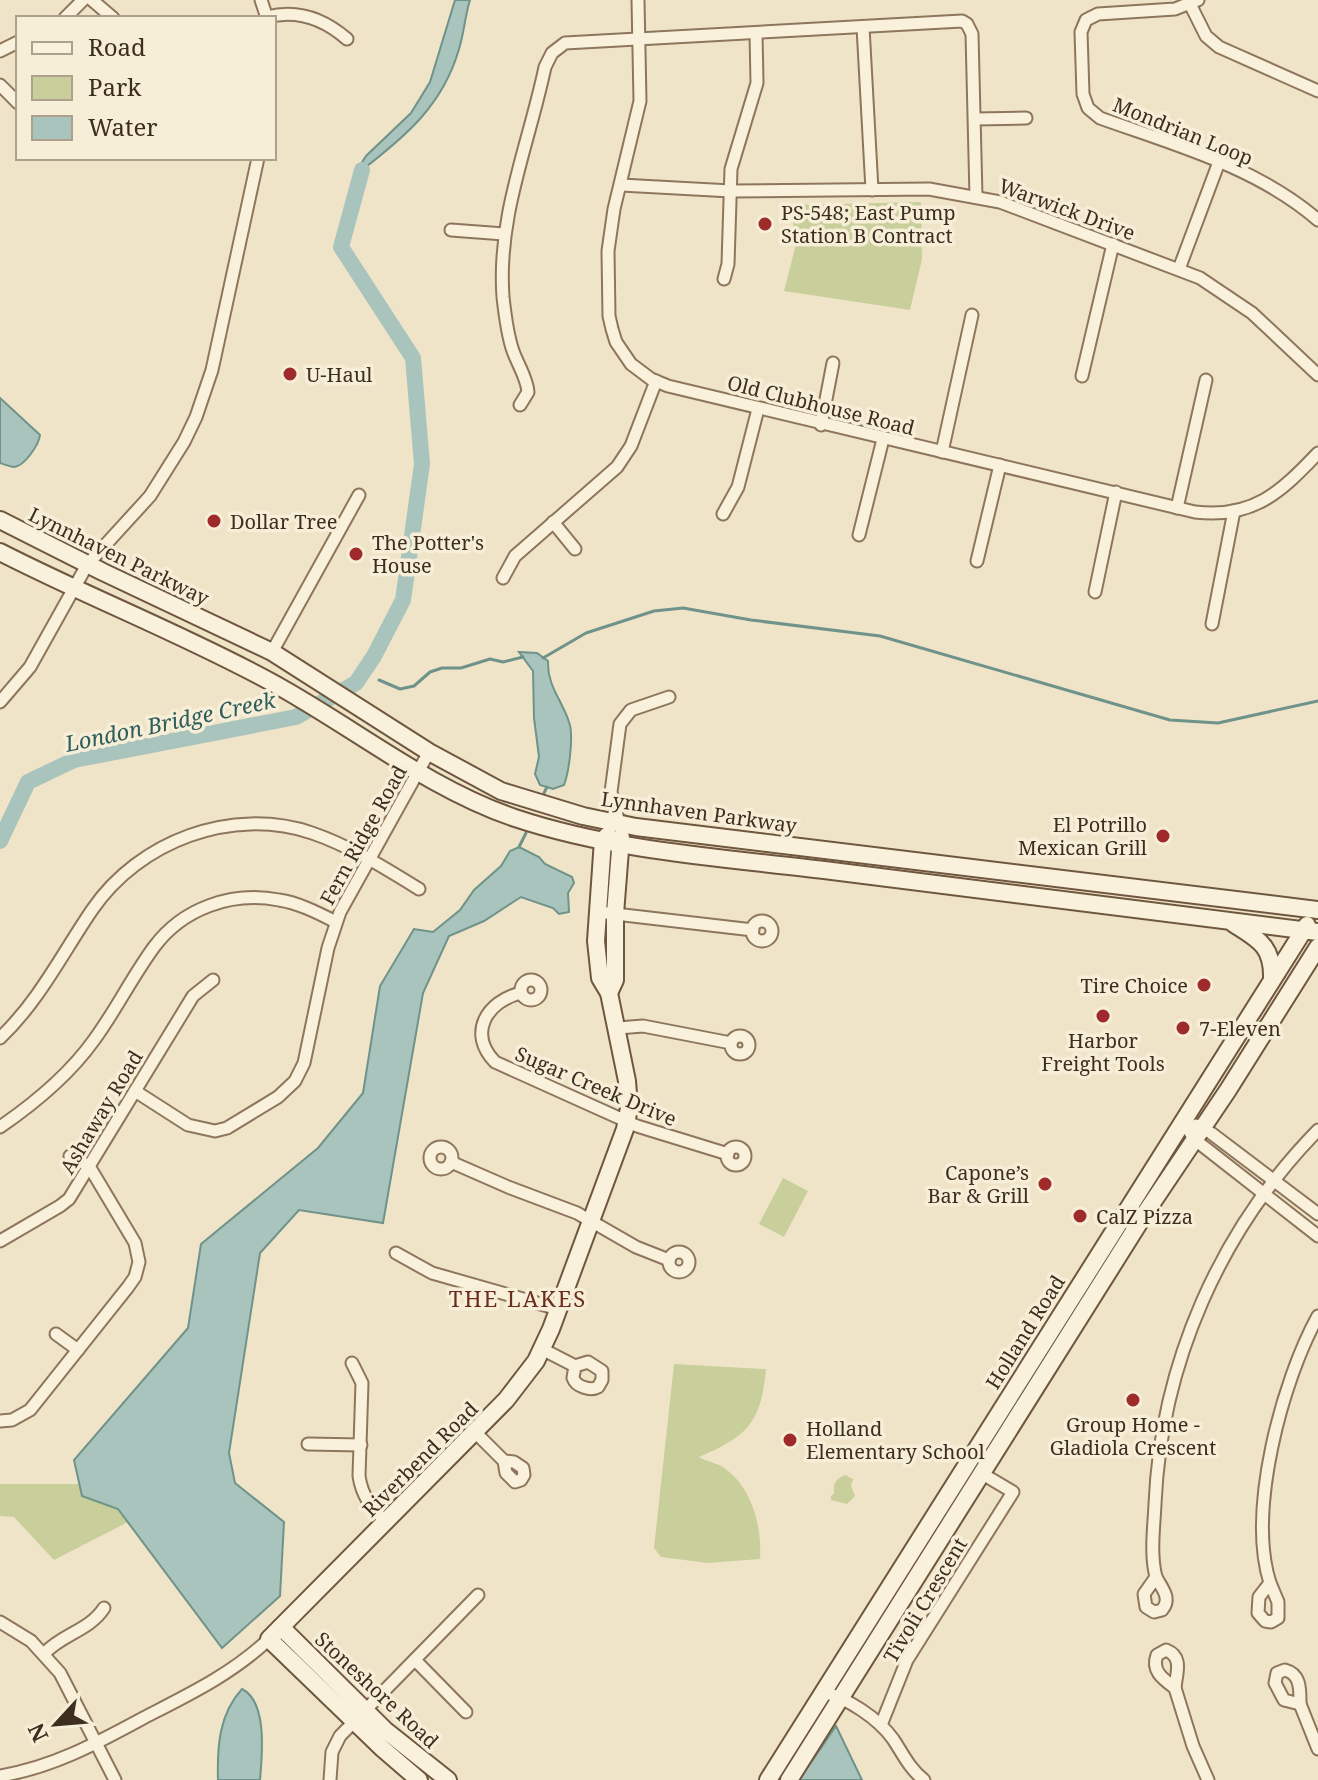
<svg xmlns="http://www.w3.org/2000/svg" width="1318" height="1780" font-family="'Noto Serif',serif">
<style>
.green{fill:#c9cf9b}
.water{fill:#a9c4bc;stroke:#6f938a;stroke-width:2}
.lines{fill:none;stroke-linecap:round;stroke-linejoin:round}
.stream{stroke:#6f938a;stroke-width:3}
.river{stroke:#a9c4bc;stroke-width:16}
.street-casing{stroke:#8d765c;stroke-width:15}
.secondary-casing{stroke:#6f573f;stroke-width:20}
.street{stroke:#faf1dc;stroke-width:11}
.secondary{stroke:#faf1dc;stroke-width:16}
.poi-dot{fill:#9e2a2b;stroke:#f7eed8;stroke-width:3}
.labels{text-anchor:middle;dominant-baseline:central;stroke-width:7;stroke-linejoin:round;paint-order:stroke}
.street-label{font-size:20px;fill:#3d2e20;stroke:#f7eed8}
.poi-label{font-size:20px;fill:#3d2e20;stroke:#f7eed8;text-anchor:start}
.water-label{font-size:22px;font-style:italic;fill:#2f5d5a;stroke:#f7eed8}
.neighbourhood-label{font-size:22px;letter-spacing:2px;fill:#6b2e1e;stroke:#f7eed8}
</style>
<rect width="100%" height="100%" fill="#f0e4c8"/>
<g class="green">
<polygon points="921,202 922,259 910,310 784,291 795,248 792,205"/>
<polygon points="783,1178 808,1191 784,1237 759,1224"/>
<path d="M674 1364 766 1369C761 1423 748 1436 699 1457 706 1461 716 1463 723 1467 752 1487 762 1525 760 1559L708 1563 661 1557 654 1548Z"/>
<path d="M845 1475 853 1479 851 1486 855 1496 847 1504 831 1500V1496L834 1493C833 1483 836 1479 845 1475Z"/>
<polygon points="0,1484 80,1484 82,1496 118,1509 128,1522 54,1560 14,1517 0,1516"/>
</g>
<g class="water">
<path d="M455 0H470C465 16 464 33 459 49 443 105 406 136 362 170L361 164 366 156 411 113 430 82Z"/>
<path d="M0 398 40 435C39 444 25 466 14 467 11 467 3 464 0 463Z"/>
<path d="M519 652 537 653 548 661C547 686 562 700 569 722 574 735 569 772 564 785L553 789 540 785 535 774 539 757 534 718 533 671Z"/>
<polygon points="519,847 539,857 545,864 572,877 574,883 568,893 569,912 559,914 553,908 521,897 484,921 449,936 423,993 383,1223 299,1210 260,1253 229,1453 235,1483 284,1522 280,1596 222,1648 118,1509 82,1496 74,1460 188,1328 201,1244 318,1148 363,1093 380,986 414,929 433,932 460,910 474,890 501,866 510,851"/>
<path d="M242 1689C268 1702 262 1756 260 1780H218C217 1747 219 1714 242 1689Z"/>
<polygon points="836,1726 862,1780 799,1780"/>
</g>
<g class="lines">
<g class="stream">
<polyline points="543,658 586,633 654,611 683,608 751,620 880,636 1170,720 1218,723 1318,701"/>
<polyline points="379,680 400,689 414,686 430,672 442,668 461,668 490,659 503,662 523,657"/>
<polyline points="544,793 547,787"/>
<polyline points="519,847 526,833"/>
</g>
<polyline class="river" points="0,841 28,782 74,760 296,717 356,683 374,656 403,600 422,464 413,358 341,247 362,170"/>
<g class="street-casing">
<g id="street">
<polyline points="92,0 113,18"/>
<polyline points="261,0 267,18"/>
<path d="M638 0 640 101 614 209 608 251 609 316 612 329 616 342 631 364 651 379 668 386 1195 512C1253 519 1281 492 1318 453"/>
<path d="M1198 0 1175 9 1098 14 1086 20 1081 32 1083 94 1088 108 1100 118C1175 145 1257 167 1318 220"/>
<polyline points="1190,4 1206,36 1219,47 1318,91"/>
<path d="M267 17C297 9 324 19 347 39"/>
<polyline points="65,18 83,0"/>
<polyline points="863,27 872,190"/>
<polyline points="0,51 18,42"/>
<polyline points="0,85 18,103"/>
<polyline points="976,119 1026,118"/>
<polyline points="621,185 731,191 929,189 1000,202 1200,278 1252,313 1318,375"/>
<polyline points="451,230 504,234"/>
<polyline points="1179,269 1219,162"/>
<polyline points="724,279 728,264 731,169 757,83 756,33"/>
<polyline points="1082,376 1113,244"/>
<path d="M520 405 528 392C527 378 518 365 513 351 507 334 505 315 503 297 497 216 529 144 545 67L552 53 565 43 962 21 967 24 972 34 976 197"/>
<polyline points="821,425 833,363"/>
<polyline points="942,452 972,315"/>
<polyline points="1177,508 1206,380"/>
<polyline points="723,514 738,487 758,409"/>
<polyline points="553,522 575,549"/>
<polyline points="859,535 883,439"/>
<polyline points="977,561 1000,465"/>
<polyline points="503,578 515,556 617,467 631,446 656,381"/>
<polyline points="1095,592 1116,492"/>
<polyline points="1212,624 1234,511"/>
<polyline points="272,652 359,495"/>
<polyline points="0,702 30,667 87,565 150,496 184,442 196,417 212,370 258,158"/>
<polyline points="619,823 611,792 620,724 631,710 669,697"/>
<polyline points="598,912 753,930"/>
<circle cx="762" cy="931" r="10"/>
<circle cx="531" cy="990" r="10"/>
<path d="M521 993C487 1001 467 1033 495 1062L637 1126 728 1154"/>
<polyline points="618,1028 643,1026 731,1043"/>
<circle cx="740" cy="1045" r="9"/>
<path d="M0 1038C39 1001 62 954 92 910 139 841 232 806 312 833 350 846 385 868 419 889"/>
<polyline points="135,1091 188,1125 215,1131 227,1128 278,1097 295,1081 304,1063 328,948 340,912 429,752"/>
<polyline points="1183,1121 1194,1139 1318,1236"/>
<polyline points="1196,1125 1211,1133 1318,1214"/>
<path d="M0 1127C35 1103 69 1075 94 1040 116 1010 132 977 154 947 183 908 232 891 279 900 299 903 318 913 336 922"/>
<circle cx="441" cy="1158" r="11"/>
<circle cx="736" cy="1156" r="9"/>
<polyline points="451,1162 508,1187 577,1213 636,1247 669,1260"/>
<polyline points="0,1241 60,1206 69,1199 193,996 213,980"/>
<circle cx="679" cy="1262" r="10"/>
<polyline points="396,1253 432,1273 558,1309"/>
<polyline points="56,1334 78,1350"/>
<path d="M542 1349 575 1366 588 1362 602 1371V1380L598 1387C591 1391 576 1387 573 1378 573 1377 575 1367 575 1366"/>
<path d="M352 1363 362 1383 359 1476C362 1497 372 1508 386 1522"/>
<polyline points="0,1421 12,1420 30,1410 128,1287 135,1277 139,1262 135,1243 89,1166 70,1156"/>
<polyline points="475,1432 504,1461 506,1473 515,1482 521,1480 524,1475 523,1468 514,1462 504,1461"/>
<polyline points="308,1444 361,1445"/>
<path d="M1156 1577C1150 1554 1154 1527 1155 1504 1161 1364 1220 1230 1318 1130"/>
<path d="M1156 1577C1162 1589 1172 1598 1162 1610L1154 1612 1146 1607 1144 1594Z"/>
<path d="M1270 1583C1247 1511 1282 1381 1318 1316"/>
<polygon points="1270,1583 1278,1602 1278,1618 1271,1622 1265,1621 1258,1613 1259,1597"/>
<polyline points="0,1622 31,1641 60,1673 115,1780"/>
<path d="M1166 1650C1184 1657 1176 1674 1175 1688 1163 1679 1151 1671 1157 1655Z"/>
<path d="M45 1653C62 1634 89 1631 104 1608"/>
<polyline points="415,1660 466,1712"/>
<path d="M1285 1670C1301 1674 1300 1690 1300 1704L1284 1700 1275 1683 1277 1673Z"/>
<polyline points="1175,1688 1193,1746 1208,1780"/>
<path d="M823 1692C847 1698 878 1718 893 1739 903 1754 909 1768 924 1780"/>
<polyline points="1300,1704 1318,1749"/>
<polyline points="881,1725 907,1660 1013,1492 981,1473"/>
<path d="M0 1776C55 1767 101 1741 149 1715 192 1693 233 1673 269 1639"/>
<polyline points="330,1780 332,1752 340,1736 478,1595"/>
</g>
</g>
<g class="secondary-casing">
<g id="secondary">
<polyline points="0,520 103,572 272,652 429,752 501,791 583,816 636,827 1318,910"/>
<path d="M0 552C90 598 183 634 271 682 352 726 427 788 515 818 617 852 727 858 832 871 994 891 1156 911 1318 932"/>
<path d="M1234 924C1259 940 1273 946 1272 979"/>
<polyline points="609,993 615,980 615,914 621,837"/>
<polyline points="281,1627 385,1730 448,1780"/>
<polyline points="419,1780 383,1749 269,1639 506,1400 536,1361 551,1329 625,1129 629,1108 627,1081 609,993 600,978 596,941 603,840 608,835"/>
<polyline points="768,1780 1307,925"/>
<polyline points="789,1780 1146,1212 1228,1090 1318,947"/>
</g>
</g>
<use href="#street" class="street"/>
<use href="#secondary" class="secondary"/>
</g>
<g class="poi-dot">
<circle cx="765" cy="224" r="8"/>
<circle cx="290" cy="374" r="8"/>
<circle cx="214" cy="521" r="8"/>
<circle cx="356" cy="554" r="8"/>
<circle cx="1163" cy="836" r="8"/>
<circle cx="1204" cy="985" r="8"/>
<circle cx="1103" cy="1016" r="8"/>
<circle cx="1183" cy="1028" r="8"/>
<circle cx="1045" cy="1184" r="8"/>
<circle cx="1080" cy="1216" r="8"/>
<circle cx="1133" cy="1400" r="8"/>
<circle cx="790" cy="1440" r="8"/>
</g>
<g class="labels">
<g class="street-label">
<text transform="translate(1183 131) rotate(22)">Mondrian Loop</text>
<text transform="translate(1067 209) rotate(20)">Warwick Drive</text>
<text transform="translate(821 405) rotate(14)">Old Clubhouse Road</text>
<text transform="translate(119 556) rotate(26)">Lynnhaven Parkway</text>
<text transform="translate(699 812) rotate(8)">Lynnhaven Parkway</text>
<text transform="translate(363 835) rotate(-61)">Fern Ridge Road</text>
<text transform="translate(596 1086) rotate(23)">Sugar Creek Drive</text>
<text transform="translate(101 1112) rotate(-59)">Ashaway Road</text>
<text transform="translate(1025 1332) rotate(-58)">Holland Road</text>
<text transform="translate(420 1459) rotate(-45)">Riverbend Road</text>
<text transform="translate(925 1600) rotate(-59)">Tivoli Crescent</text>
<text transform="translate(377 1690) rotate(43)">Stoneshore Road</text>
</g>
<g class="poi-label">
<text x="781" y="212">PS-548; East Pump<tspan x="781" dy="23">Station B Contract</tspan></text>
<text x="306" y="374">U-Haul</text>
<text x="230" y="521">Dollar Tree</text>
<text x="372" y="542">The Potter's<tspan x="372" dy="23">House</tspan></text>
<text x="1147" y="824" text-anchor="end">El Potrillo<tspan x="1147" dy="23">Mexican Grill</tspan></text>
<text x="1188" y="985" text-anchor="end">Tire Choice</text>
<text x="1199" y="1028">7-Eleven</text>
<text x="1103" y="1040" text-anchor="middle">Harbor<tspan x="1103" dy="23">Freight Tools</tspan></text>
<text x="1029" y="1172" text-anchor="end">Capone’s<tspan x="1029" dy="23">Bar &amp; Grill</tspan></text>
<text x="1096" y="1216">CalZ Pizza</text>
<text x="1133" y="1424" text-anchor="middle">Group Home -<tspan x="1133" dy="23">Gladiola Crescent</tspan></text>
<text x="806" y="1428">Holland<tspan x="806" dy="23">Elementary School</tspan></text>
</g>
<g class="water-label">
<text transform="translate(170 721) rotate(-12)">London Bridge Creek</text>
</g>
<g class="neighbourhood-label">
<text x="518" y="1298">THE LAKES</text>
</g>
</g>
<rect x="16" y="16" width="260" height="144" fill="#f7eed8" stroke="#ada18e" stroke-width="2"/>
<rect x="32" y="42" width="40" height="12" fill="#faf1dc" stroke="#ada18e" stroke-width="2"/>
<text x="88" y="56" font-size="24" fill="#3d2e20">Road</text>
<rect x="32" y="76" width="40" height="24" fill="#c9cf9b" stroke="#ada18e" stroke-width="2"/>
<text x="88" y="96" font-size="24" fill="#3d2e20">Park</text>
<rect x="32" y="116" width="40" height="24" fill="#a9c4bc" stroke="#ada18e" stroke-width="2"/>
<text x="88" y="136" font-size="24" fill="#3d2e20">Water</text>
<g transform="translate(56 1724) rotate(244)" stroke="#f7eed8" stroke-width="6" paint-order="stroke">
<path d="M0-6L14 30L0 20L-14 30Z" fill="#3d2e20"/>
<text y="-12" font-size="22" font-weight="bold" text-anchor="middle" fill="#3d2e20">N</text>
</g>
</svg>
